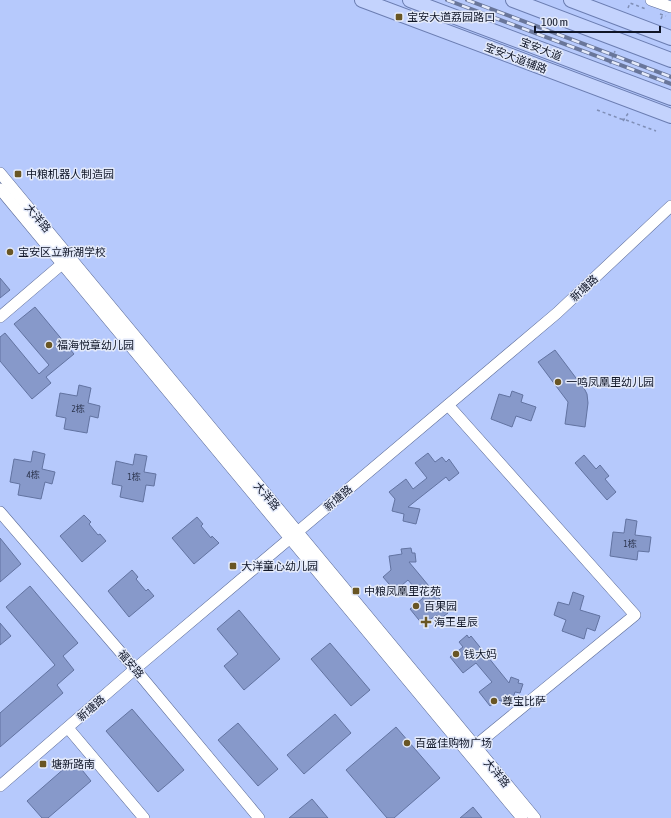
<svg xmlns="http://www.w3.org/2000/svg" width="671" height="818" font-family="'Asap Condensed','Noto Sans SC',sans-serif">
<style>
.building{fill:#8799ca;stroke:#6273a1}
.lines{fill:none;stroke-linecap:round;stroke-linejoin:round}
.minor-casing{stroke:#5a6a97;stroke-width:12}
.major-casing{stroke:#6b7db1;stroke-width:16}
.path{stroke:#7f8eb6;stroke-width:1.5;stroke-dasharray:3 3;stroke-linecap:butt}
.minor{stroke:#fff;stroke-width:11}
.major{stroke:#c4d3fd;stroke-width:14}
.rail-casing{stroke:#69769a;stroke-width:4}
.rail{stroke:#e4eafa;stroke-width:2.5;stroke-dasharray:8;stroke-linecap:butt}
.path-bridge{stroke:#7f8eb6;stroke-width:1.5;stroke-dasharray:3 3;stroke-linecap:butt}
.poi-dot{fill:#695624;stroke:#e4eafa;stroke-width:1.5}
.labels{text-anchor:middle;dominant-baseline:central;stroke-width:3;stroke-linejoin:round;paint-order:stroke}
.number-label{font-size:9px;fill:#2d3650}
.poi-label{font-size:11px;fill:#0f1527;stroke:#e4eafa;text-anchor:start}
.street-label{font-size:11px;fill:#0f1527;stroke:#e4eafa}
</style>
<rect width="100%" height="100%" fill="#b6c9fc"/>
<g class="building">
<polygon points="0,278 10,290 0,298"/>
<polygon points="35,307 74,354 46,377 51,383 32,399 0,361 0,337 5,333 39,374 49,365 14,324"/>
<polygon points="555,350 585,390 587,394 588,403 585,427 565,424 568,402 538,362"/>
<polygon points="79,385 91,388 88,403 100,406 98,418 90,416 87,433 64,429 66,418 56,416 60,393 77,396"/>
<polygon points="512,391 523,395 521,402 536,407 531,421 516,416 512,427 491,419 499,394 510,397"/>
<polygon points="33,451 45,454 42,469 55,472 52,484 45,482 41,499 18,495 20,484 10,482 14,459 31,462"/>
<polygon points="428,453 435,462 442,457 446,462 449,459 459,473 449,481 446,477 408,507 420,509 416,524 403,521 404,514 392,511 395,499 389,492 406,479 413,489 427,478 415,463"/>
<polygon points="135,454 147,456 144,472 156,474 154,486 146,485 143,502 120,497 122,486 112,484 116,461 133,465"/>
<polygon points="584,455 596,469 600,465 609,476 605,479 616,492 607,500 575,463"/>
<polygon points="84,515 91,522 89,524 98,535 100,534 106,541 82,562 60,536"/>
<polygon points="197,517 203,524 201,526 211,538 212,536 219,543 194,564 172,538"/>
<polygon points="626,519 637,521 635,535 651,537 649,552 638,551 637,560 610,556 613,532 624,533"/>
<polygon points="0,538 21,564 0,582"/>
<polygon points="411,548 412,553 415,553 416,562 409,562 448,609 446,610 448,613 440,619 436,615 423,625 410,609 423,598 408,580 395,591 383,577 391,570 389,556 402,554 401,549"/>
<polygon points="132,570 138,577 136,579 146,591 148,589 154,596 129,617 108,591"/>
<polygon points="30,586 78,643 63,656 74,670 57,685 63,693 0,747 0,713 55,665 6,607"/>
<polygon points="573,592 584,596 580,610 600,616 595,631 587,628 584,639 562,631 566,620 554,615 558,602 569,605"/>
<polygon points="239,610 280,659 244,690 224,666 238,654 217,629"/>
<polygon points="0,623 11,636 0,645"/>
<polygon points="467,635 469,638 471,636 509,683 511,677 519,680 518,683 523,684 520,693 515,692 511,704 498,700 490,706 479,692 492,682 476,663 463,673 450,657 463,647 459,642"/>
<polygon points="330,643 370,690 351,706 311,659"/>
<polygon points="132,709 184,770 158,792 106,731"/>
<polygon points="335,714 351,733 304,774 287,755"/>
<polygon points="238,723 278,769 258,786 218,740"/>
<polygon points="396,727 440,778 394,818 387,818 346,770"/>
<polygon points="74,760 91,781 48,818 42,818 27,801"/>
<polygon points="312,799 328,818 289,818"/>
<polygon points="473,807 482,818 460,818"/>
</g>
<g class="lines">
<g class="minor-casing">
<g id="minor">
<polyline points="651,0 671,7"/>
<polyline points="0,173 535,818"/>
<polyline points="0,189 522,818"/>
<polyline points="0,317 62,264"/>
<polyline points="448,405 635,615 475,746"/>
<polyline points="0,512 135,669 259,818"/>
<polyline points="68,728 144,818"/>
<polyline points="0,786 135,669 557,313 671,206"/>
</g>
</g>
<g class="major-casing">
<g id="major">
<polyline points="362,0 671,116"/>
<polyline points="410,0 671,98"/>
<polyline points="513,0 671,60"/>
<polyline points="571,0 671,38"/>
</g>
</g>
<g class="path">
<polyline points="628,8 630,3 646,9"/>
<polyline points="661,19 663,14"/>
<polyline points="610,64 615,51"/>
<polyline points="597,110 621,119"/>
<polyline points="626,120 656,131"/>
<polyline points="623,121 629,112"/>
</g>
<use href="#minor" class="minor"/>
<use href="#major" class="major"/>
<g class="rail-casing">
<g id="rail">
<polyline points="447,0 671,84"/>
<polyline points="467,0 671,77"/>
</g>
</g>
<use href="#rail" class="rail"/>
<g class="path-bridge">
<polyline points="660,14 666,16"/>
<polyline points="621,119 626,120"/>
</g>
</g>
<g class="poi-dot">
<rect x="395" y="13" width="8" height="8" rx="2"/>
<rect x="14" y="170" width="8" height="8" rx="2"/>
<circle cx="10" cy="252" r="4"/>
<circle cx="49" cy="345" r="4"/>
<circle cx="558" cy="382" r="4"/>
<rect x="229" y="562" width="8" height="8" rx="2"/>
<rect x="352" y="587" width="8" height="8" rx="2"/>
<circle cx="416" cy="606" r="4"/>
<path d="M424 616h4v4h4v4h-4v4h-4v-4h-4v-4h4z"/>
<circle cx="456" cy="654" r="4"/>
<circle cx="494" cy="701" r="4"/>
<circle cx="407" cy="743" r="4"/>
<rect x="39" y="760" width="8" height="8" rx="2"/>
</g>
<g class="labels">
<g class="number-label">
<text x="78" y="409">2栋</text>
<text x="33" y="475">4栋</text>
<text x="134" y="477">1栋</text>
<text x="630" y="544">1栋</text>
</g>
<g class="poi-label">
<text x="407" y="17">宝安大道荔园路口</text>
<text x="26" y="174">中粮机器人制造园</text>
<text x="18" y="252">宝安区立新湖学校</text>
<text x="57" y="345">福海悦章幼儿园</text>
<text x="566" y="382">一鸣凤凰里幼儿园</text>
<text x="241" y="566">大洋童心幼儿园</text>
<text x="364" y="591">中粮凤凰里花苑</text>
<text x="424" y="606">百果园</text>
<text x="434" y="622">海王星辰</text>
<text x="464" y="654">钱大妈</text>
<text x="502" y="701">尊宝比萨</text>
<text x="415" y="743">百盛佳购物广场</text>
<text x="51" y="764">塘新路南</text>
</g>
<g class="street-label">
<text transform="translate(541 49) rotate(21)">宝安大道</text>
<text transform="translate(516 58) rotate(21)">宝安大道辅路</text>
<text transform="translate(38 218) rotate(50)">大洋路</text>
<text transform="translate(584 288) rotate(-43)">新塘路</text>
<text transform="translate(267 496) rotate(50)">大洋路</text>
<text transform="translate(338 498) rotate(-40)">新塘路</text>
<text transform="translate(131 664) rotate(50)">福安路</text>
<text transform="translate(91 708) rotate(-41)">新塘路</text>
<text transform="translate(497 773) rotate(50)">大洋路</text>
</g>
</g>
<path d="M535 26v6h125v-6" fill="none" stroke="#0f1527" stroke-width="2"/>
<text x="541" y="26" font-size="12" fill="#0f1527" stroke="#e4eafa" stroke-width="3" paint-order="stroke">100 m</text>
</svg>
